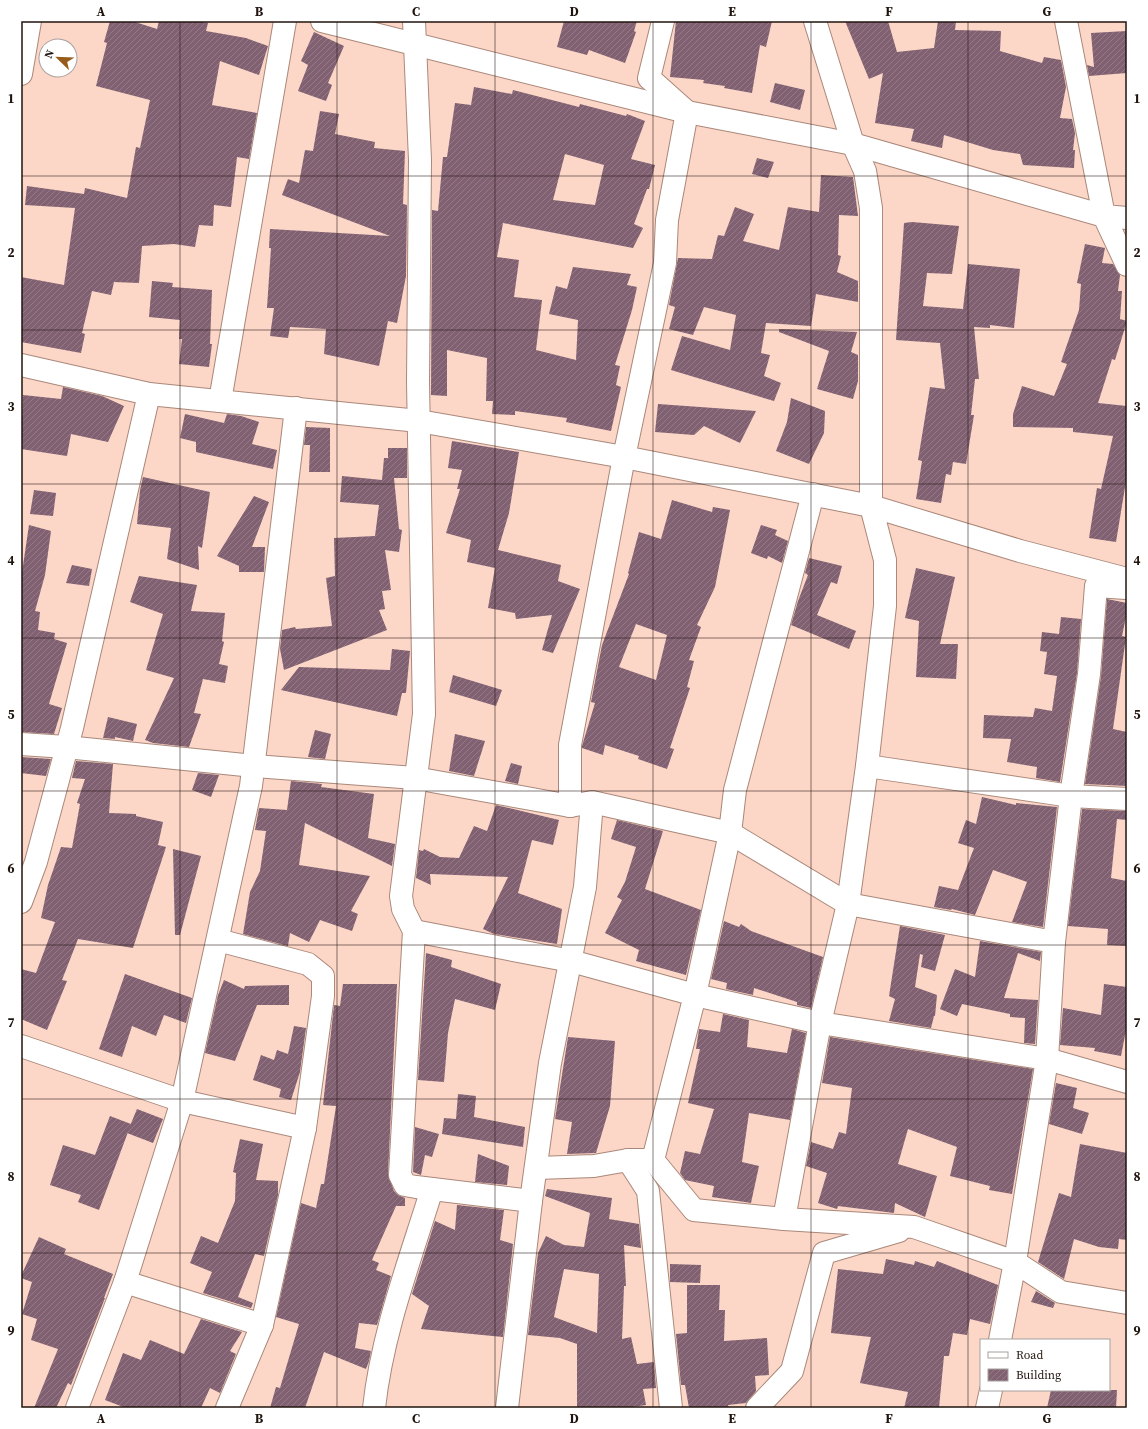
<svg xmlns="http://www.w3.org/2000/svg" width="1148" height="1429" font-family="'Source Serif 4',serif">
<style>
.building{fill:url(#building-hatch);fill-rule:evenodd}
.lines{fill:none;stroke-linecap:round;stroke-linejoin:round}
.minor-casing{stroke:#aa887a;stroke-width:24}
.minor{stroke:#fff;stroke-width:22}
.grid{fill:none;stroke:#20140e;stroke-width:1;stroke-opacity:0.55}
.neatline{fill:none;stroke:#20140e;stroke-width:1.5}
.grid-label{font-size:13px;text-anchor:middle;font-weight:bold;fill:#20140e}
</style>
<defs>
<pattern id="building-hatch" width="6" height="6" patternUnits="userSpaceOnUse"><rect width="6" height="6" fill="#806071"/><path d="M-1 1l2-2M0 6l6-6M5 7l2-2" fill="none" stroke="#927a86"/></pattern>
</defs>
<rect width="100%" height="100%" fill="#fcd6c7"/>
<g class="building">
<polygon points="110,21 132,21 157,29 159,21 198,21 208,23 206,31 246,38 268,46 259,75 220,61 212,105 257,113 249,159 237,157 231,207 214,205 213,226 199,225 195,247 174,244 142,246 139,283 114,282 111,295 92,291 82,333 85,334 81,353 21,342 21,277 64,285 75,208 25,205 27,186 84,194 85,188 127,198 136,147 140,148 150,100 96,86 107,43 104,42"/>
<polygon points="564,21 637,21 634,31 636,32 625,63 589,50 587,55 557,47"/>
<polygon points="676,21 772,21 766,47 760,45 752,93 724,88 725,86 703,83 704,80 670,77"/>
<polygon points="845,21 888,21 897,52 934,48 938,21 956,21 955,30 1001,31 1000,51 1042,63 1044,57 1061,60 1066,87 1060,118 1072,119 1075,133 1073,150 1075,150 1074,168 1023,165 1020,154 993,150 944,135 942,148 911,141 914,129 875,123 883,73 869,79"/>
<polygon points="1127,31 1127,73 1089,76 1087,65 1094,67 1091,33"/>
<polygon points="314,32 344,46 328,83 332,85 326,101 298,91 308,65 301,61"/>
<polygon points="775,83 805,90 800,110 770,102"/>
<path d="M474 87 512 94 513 90 579 107 580 104 626 116 627 114 645 121 631 159 655 165 649 189H647L634 224 643 228 633 248 503 223 497 257 519 260 514 297 542 300 536 350 576 360 578 320 549 314 556 286 567 289 573 267 631 274 627 285 637 287 632 310 615 365 620 366 616 385 621 387 611 431 566 422 567 418 515 411V415L492 414 493 401H486L487 358 447 350V396L431 395 432 210 438 211 443 157H447L455 103 471 105ZM565 154 604 165 595 205 553 200Z"/>
<polygon points="320,111 339,114 335,134 375,142 374,148 405,151 403,204 407,205 406,276 397,323 388,321 379,366 324,354 326,329 290,327 288,338 270,336 274,308 267,308 271,248 269,248 270,229 390,236 282,195 288,179 299,183 305,150 313,151"/>
<polygon points="757,158 774,162 768,178 752,174"/>
<polygon points="821,175 853,177 858,216 839,215 838,255 841,256 837,272 858,281 858,302 816,294 811,326 766,323 761,353 770,355 764,376 781,383 774,401 671,370 682,336 730,350 736,315 704,307 693,335 669,329 675,307 669,305 678,258 712,259 718,235 724,236 735,207 754,214 743,241 779,250 788,207 819,212"/>
<polygon points="912,222 959,226 952,274 927,273 923,306 963,309 968,264 1020,269 1014,328 990,325 990,328 974,327 979,379 975,379 971,415 974,415 966,464 953,462 951,475 946,474 941,503 916,499 922,461 918,460 930,387 945,389 940,343 896,340 904,223"/>
<polygon points="1085,244 1105,248 1102,263 1113,264 1120,275 1118,291 1122,291 1120,319 1127,321 1115,360 1112,359 1098,403 1127,406 1127,475 1116,542 1089,538 1097,488 1101,489 1113,436 1073,432 1073,428 1013,427 1013,414 1022,386 1054,396 1067,364 1061,362 1079,310 1081,284 1077,283"/>
<polygon points="152,281 173,283 172,287 212,290 210,344 212,344 209,367 179,364 182,339 179,339 180,320 149,317"/>
<polygon points="779,329 857,332 851,352 858,355 858,381 853,399 817,389 829,351 779,332"/>
<polygon points="63,387 102,396 124,406 108,442 71,434 67,456 21,449 23,395 61,399"/>
<polygon points="791,398 825,411 824,433 809,464 776,451 787,422"/>
<polygon points="658,404 756,411 740,443 704,426 694,435 655,432"/>
<polygon points="185,414 224,423 227,414 241,416 259,422 252,444 277,450 273,469 196,452 196,442 180,438"/>
<polygon points="306,427 330,428 330,472 309,472 310,445 304,445"/>
<polygon points="452,441 519,452 509,513 498,550 561,565 558,581 580,589 553,653 542,650 552,615 516,619 515,613 488,608 495,568 467,562 471,540 446,533 460,489 457,489 462,470 448,468"/>
<polygon points="388,448 407,448 407,478 394,478 399,529 402,530 399,552 385,550 391,590 382,591 385,609 379,610 387,630 284,670 280,649 282,630 295,627 296,629 332,626 326,578 335,576 334,538 375,536 379,505 340,502 342,476 382,480 384,458 388,458"/>
<polygon points="143,477 210,492 202,548 198,546 199,570 167,559 171,528 137,524 140,490"/>
<polygon points="34,490 56,493 53,516 30,514"/>
<polygon points="254,496 269,502 252,547 265,547 264,572 239,572 239,566 217,556"/>
<path d="M672 500 712 512 713 507 730 510 715 587 697 625 701 627 689 660 694 661 687 687 690 688 670 748 674 749 667 769 638 759 639 756 605 745 603 755 582 748V746L595 703 591 702 602 645 629 574 628 573 639 532 661 539ZM636 624 667 635 656 680 619 667Z"/>
<polygon points="29,525 51,531 45,575 35,611 40,612 38,630 55,633 54,639 67,643 49,704 62,708 54,734 21,732 21,579"/>
<polygon points="761,525 777,530 775,535 788,541 782,563 768,556 767,559 751,553"/>
<polygon points="809,558 842,566 837,584 831,582 817,615 856,631 849,649 791,625 798,601 808,575 805,573"/>
<polygon points="72,565 92,569 89,586 66,583"/>
<polygon points="916,568 955,577 940,644 958,644 956,679 916,677 919,621 905,618"/>
<polygon points="139,576 197,585 191,611 225,613 222,641 224,642 219,664 228,666 225,683 203,679 194,713 201,714 189,747 153,743 145,740 174,678 146,670 163,614 130,602"/>
<polygon points="1107,599 1127,603 1127,612 1122,636 1126,637 1113,729 1127,732 1127,786 1085,784 1101,676"/>
<polygon points="1061,617 1081,619 1077,673 1060,782 1036,778 1037,767 1007,762 1011,739 983,738 984,715 1033,717 1035,708 1052,711 1057,676 1044,674 1047,652 1040,651 1042,632 1059,634"/>
<polygon points="392,649 410,651 406,693 402,693 397,716 281,690 299,667 390,670"/>
<polygon points="453,675 502,690 496,706 449,692"/>
<polygon points="108,717 137,724 133,741 115,737 115,739 103,738"/>
<polygon points="315,730 331,734 325,759 308,757"/>
<polygon points="455,734 485,741 474,776 449,771"/>
<polygon points="21,757 51,759 46,776 21,773"/>
<polygon points="76,761 113,764 109,813 136,814 136,816 163,822 158,845 166,847 133,948 78,939 62,980 67,981 47,1030 21,1019 21,969 36,973 55,922 41,918 48,885 61,847 72,848 80,804 77,803 85,779 72,778"/>
<polygon points="511,763 522,766 518,784 505,781"/>
<polygon points="198,773 219,775 211,797 192,790"/>
<polygon points="291,781 322,784 321,787 374,794 368,838 395,844 392,866 305,823 299,865 370,876 351,911 358,914 352,931 320,920 309,942 290,933 288,946 243,934 250,892 260,871 266,831 255,830 259,808 287,810"/>
<polygon points="982,797 1016,805 1016,803 1057,807 1043,927 1012,922 1027,882 993,870 975,915 952,909 951,910 934,907 939,886 958,890 974,848 958,843 966,820 976,824"/>
<polygon points="496,805 559,820 553,845 532,840 518,893 562,909 557,944 494,934 483,929 508,877 430,874 431,885 416,878 419,850 423,851 424,849 440,857 459,858 474,826 487,831"/>
<polygon points="1082,809 1127,811 1127,820 1117,819 1111,878 1127,881 1127,946 1107,945 1108,929 1068,926"/>
<polygon points="617,820 663,831 645,889 701,910 686,975 636,961 639,950 605,933 622,900 617,897 625,882 636,847 611,839"/>
<polygon points="173,849 201,856 180,935 175,935"/>
<polygon points="724,921 739,927 741,924 751,931 823,957 811,1008 797,1005 797,1002 754,988 753,995 726,989 727,983 711,979"/>
<polygon points="900,926 945,935 935,971 921,967 923,955 920,954 915,987 937,995 935,1016 934,1016 931,1028 889,1021 895,999 889,996"/>
<polygon points="980,941 1041,952 1040,961 1018,953 1004,998 1038,1000 1035,1044 1024,1043 1025,1018 1010,1017 1010,1014 962,1004 957,1016 940,1009 955,969 975,977"/>
<polygon points="426,953 452,960 451,967 501,984 495,1010 455,999 448,1033 444,1082 418,1080"/>
<polygon points="398,963 388,1174 394,1191 398,1195 405,1198 405,1206 396,1206 372,1260 379,1263 376,1270 391,1276 377,1325 359,1323 355,1348 371,1351 369,1361 366,1369 324,1352 305,1408 270,1408 276,1387 280,1388 299,1324 276,1317 301,1203 316,1208 321,1184 324,1184 336,1106 323,1105 334,1005 340,1006 343,984 397,984"/>
<polygon points="125,974 192,998 186,1023 164,1015 156,1036 132,1026 122,1057 99,1049"/>
<polygon points="224,980 244,989 245,986 289,985 289,1005 257,1005 235,1061 205,1053 218,995"/>
<polygon points="1104,984 1127,987 1127,1025 1121,1056 1094,1051 1095,1048 1060,1045 1063,1008 1101,1015"/>
<polygon points="723,1014 749,1020 747,1047 787,1053 792,1029 806,1033 790,1120 749,1113 742,1162 759,1166 751,1203 712,1197 714,1186 685,1180 680,1173 685,1151 700,1154 714,1109 688,1103 700,1049 696,1049 699,1029 720,1032"/>
<polygon points="294,1026 306,1028 300,1072 291,1100 279,1097 281,1089 253,1080 261,1055 274,1060 277,1050 288,1054"/>
<polygon points="568,1037 615,1041 610,1106 596,1153 567,1154 572,1122 555,1119"/>
<polygon points="830,1037 1033,1069 1012,1194 989,1190 990,1186 950,1176 957,1147 908,1129 898,1164 937,1176 925,1217 895,1203 894,1213 838,1206 837,1209 818,1203 827,1173 806,1166 811,1142 833,1149 839,1132 846,1134 852,1088 822,1083"/>
<polygon points="1056,1083 1077,1088 1073,1108 1089,1113 1082,1134 1049,1124"/>
<polygon points="458,1094 476,1096 474,1117 525,1127 523,1147 442,1134 444,1118 456,1119"/>
<polygon points="137,1109 163,1119 153,1143 127,1133"/>
<polygon points="110,1116 131,1124 99,1210 78,1202 81,1195 50,1185 63,1145 95,1155"/>
<polygon points="415,1127 439,1134 432,1157 425,1155 421,1175 413,1172"/>
<polygon points="240,1139 263,1144 256,1180 278,1181 278,1195 264,1256 255,1254 238,1297 253,1303 251,1308 203,1293 212,1272 190,1263 201,1236 218,1243 235,1201 236,1173 233,1172"/>
<polygon points="1080,1144 1127,1153 1127,1240 1119,1239 1118,1249 1099,1247 1074,1239 1064,1279 1038,1262 1059,1193 1071,1197"/>
<polygon points="478,1154 509,1166 507,1185 475,1182"/>
<path d="M547 1189 612 1198 609 1219 639 1224 641 1248 624 1245 626 1286H624L622 1339 631 1337 637 1364 654 1362 656 1388 643 1389 646 1405 626 1408H577V1344L560 1338 528 1335 538 1253 546 1236 564 1245 584 1247 590 1213 545 1196ZM564 1269 599 1274 597 1333 554 1317Z"/>
<polygon points="457,1205 504,1210 500,1240 513,1244 503,1337 421,1329 429,1306 412,1294 435,1221 455,1230"/>
<polygon points="39,1237 66,1249 64,1254 113,1274 104,1298 105,1298 71,1385 68,1383 56,1408 34,1408 58,1349 31,1340 37,1319 22,1314 32,1282 21,1278 21,1276"/>
<polygon points="886,1259 914,1265 915,1261 934,1267 937,1261 998,1285 990,1324 970,1319 967,1335 953,1333 949,1356 944,1356 939,1408 904,1408 908,1392 860,1383 871,1337 831,1333 838,1269 883,1274"/>
<polygon points="670,1264 701,1265 700,1283 670,1282"/>
<polygon points="687,1285 720,1285 719,1310 725,1310 724,1341 767,1338 769,1375 755,1376 756,1391 746,1403 728,1405 729,1408 689,1408 685,1385 681,1385 676,1334 687,1333"/>
<polygon points="1036,1291 1055,1303 1053,1308 1031,1302"/>
<polygon points="201,1319 242,1332 230,1351 236,1354 220,1393 210,1388 201,1408 126,1408 105,1400 123,1353 141,1360 150,1340 184,1354"/>
<polygon points="1051,1390 1117,1390 1116,1408 1047,1408"/>
</g>
<g class="lines">
<g class="minor-casing">
<g id="minor">
<polyline points="322,21 687,112 853,144 1104,216 1127,265"/>
<polyline points="414,21 420,160 418,382 424,714 401,896 403,909 414,931 400,1175 405,1185 416,1187 531,1201"/>
<polyline points="1066,21 1104,216 1127,218"/>
<polyline points="21,74 30,21"/>
<polyline points="21,365 149,394 419,421 624,457 871,506 1020,551 1127,579"/>
<polyline points="220,401 285,21"/>
<polyline points="21,744 66,747 254,766 415,778 570,806 592,802 730,833 848,904 1054,942"/>
<polyline points="867,766 1071,796 1127,799"/>
<polyline points="570,806 570,745 624,457 665,263 667,220 687,112 649,78 663,21"/>
<polyline points="21,902 36,862 72,728 149,394"/>
<polyline points="414,931 571,961 695,995 820,1023 1047,1059 1127,1082"/>
<polyline points="218,940 308,964 323,976 323,996 305,1128 262,1325 227,1408"/>
<polyline points="21,1046 182,1101 305,1128"/>
<polyline points="628,1160 653,1160 694,1210 784,1219 914,1227 1015,1262 1061,1292 1127,1303"/>
<polyline points="653,1160 695,995 730,833 735,790 813,494"/>
<polyline points="537,1168 594,1166 628,1160 648,1191 671,1408"/>
<polyline points="784,1219 820,1023 848,904 867,766 885,606 885,560 871,506 871,208 865,171 853,144 815,21"/>
<polyline points="125,1282 262,1325"/>
<polyline points="1000,1340 1015,1262 1047,1059 1054,942 1071,796 1089,674 1096,586 1126,588"/>
<polyline points="77,1408 125,1282 182,1101 251,786 296,408"/>
<path d="M374 1408C382 1333 410 1260 432 1189"/>
<polyline points="507,1408 531,1201 550,1063 585,887 592,802"/>
<polyline points="757,1408 792,1371 824,1253 899,1231"/>
<polyline points="987,1408 991,1390"/>
</g>
</g>
<use href="#minor" class="minor"/>
</g>
<path class="grid" d="M180 21V1408M337 21V1408M495 21V1408M653 21V1408M811 21V1408M968 21V1408M21 176H1127M21 330H1127M21 484H1127M21 638H1127M21 791H1127M21 945H1127M21 1099H1127M21 1253H1127"/>
<rect width="1148" height="1429" fill="none" stroke="#ffffff" stroke-width="44"/>
<rect x="980" y="1339" width="130" height="52" fill="#ffffff" stroke="#a6a19f"/>
<rect x="988" y="1352" width="20" height="6" fill="#ffffff" stroke="#a6a19f"/>
<text x="1016" y="1359" font-size="12" fill="#20140e">Road</text>
<rect x="988" y="1369" width="20" height="12" fill="url(#building-hatch)" stroke="#a6a19f"/>
<text x="1016" y="1379" font-size="12" fill="#20140e">Building</text>
<g transform="translate(58 58) rotate(293)"><circle r="19" fill="#ffffff" stroke="#a6a19f"/>
<path d="M0-3L7 15L0 10L-7 15Z" fill="#975c1b"/>
<text y="-6" font-size="11" font-weight="bold" text-anchor="middle" fill="#20140e">N</text>
</g>
<rect x="22" y="22" width="1104" height="1385" class="neatline"/>
<g class="grid-label">
<text x="101" y="16">A</text>
<text x="259" y="16">B</text>
<text x="416" y="16">C</text>
<text x="574" y="16">D</text>
<text x="732" y="16">E</text>
<text x="889" y="16">F</text>
<text x="1047" y="16">G</text>
<text x="11" y="103">1</text>
<text x="1137" y="103">1</text>
<text x="11" y="257">2</text>
<text x="1137" y="257">2</text>
<text x="11" y="411">3</text>
<text x="1137" y="411">3</text>
<text x="11" y="565">4</text>
<text x="1137" y="565">4</text>
<text x="11" y="719">5</text>
<text x="1137" y="719">5</text>
<text x="11" y="873">6</text>
<text x="1137" y="873">6</text>
<text x="11" y="1027">7</text>
<text x="1137" y="1027">7</text>
<text x="11" y="1181">8</text>
<text x="1137" y="1181">8</text>
<text x="11" y="1335">9</text>
<text x="1137" y="1335">9</text>
<text x="101" y="1423">A</text>
<text x="259" y="1423">B</text>
<text x="416" y="1423">C</text>
<text x="574" y="1423">D</text>
<text x="732" y="1423">E</text>
<text x="889" y="1423">F</text>
<text x="1047" y="1423">G</text>
</g>
</svg>
